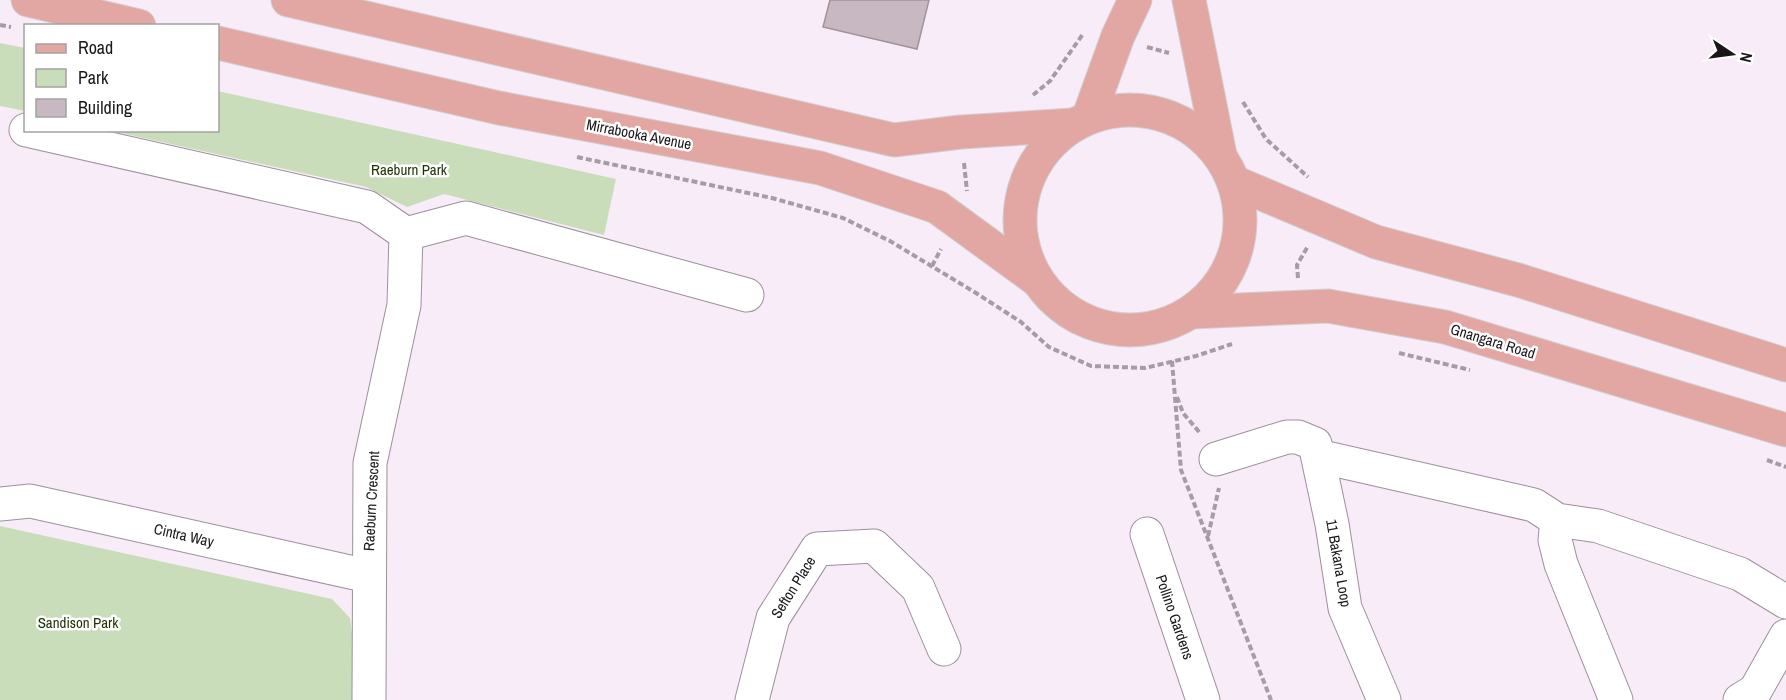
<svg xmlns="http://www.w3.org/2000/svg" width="1786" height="700" font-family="'Archivo Narrow',sans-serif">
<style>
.green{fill:#caddbb}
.building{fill:#c8b8c2;stroke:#a1929b;stroke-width:1.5}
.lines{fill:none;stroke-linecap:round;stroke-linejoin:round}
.minor-casing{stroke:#9c909b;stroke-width:35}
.major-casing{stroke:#d1d0d1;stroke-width:35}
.path{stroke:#a69ca6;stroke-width:4;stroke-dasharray:6 3;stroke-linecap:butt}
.minor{stroke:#fff;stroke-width:33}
.major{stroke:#e3a7a3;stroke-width:33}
.labels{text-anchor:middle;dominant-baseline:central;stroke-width:5;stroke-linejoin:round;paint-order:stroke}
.street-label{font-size:15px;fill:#1a161a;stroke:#fff}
.park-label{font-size:15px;fill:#1b3200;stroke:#fff}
</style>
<rect width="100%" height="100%" fill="#f9ecf9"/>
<g class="green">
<polygon points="0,43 25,48 25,111 0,106"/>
<polygon points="218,91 616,179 604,235 444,194 407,207 366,187 112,131 218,130"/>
<polygon points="0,526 332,599 350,618 358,679 354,700 0,700"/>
</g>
<polygon class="building" points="830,0 929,0 917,49 823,27"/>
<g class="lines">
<g class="minor-casing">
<g id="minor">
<polyline points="26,130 367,207 406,234 404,305 370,463 369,700"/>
<polyline points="406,234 466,218 747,295"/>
<polyline points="1318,456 1534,505 1557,520 1598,526 1740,574 1786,602"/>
<polyline points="1216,459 1287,437 1298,437 1315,444 1332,524 1345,608 1384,700"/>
<polyline points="0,504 30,501 368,576"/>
<polyline points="1557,520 1555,540 1561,564 1616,700"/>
<polyline points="1147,534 1203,700"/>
<polyline points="752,700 773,618 817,549 874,546 918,588 944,649"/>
<polyline points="1740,700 1755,691 1786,636"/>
</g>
</g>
<g class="major-casing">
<g id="major">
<polyline points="28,0 139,26"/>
<polyline points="288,0 894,140 961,132 1073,125"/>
<polyline points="1189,0 1220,155"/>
<polyline points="218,43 499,108 820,168 937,207 1037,280"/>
<circle cx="1130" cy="220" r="110"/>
<polyline points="1089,116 1118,36 1135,0"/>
<polyline points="1234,182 1376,242 1518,280 1786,365"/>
<polyline points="1191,312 1328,306 1445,327 1786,430"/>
</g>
</g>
<g class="path">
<polyline points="0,25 11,27"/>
<polyline points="1147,47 1169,53"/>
<polyline points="1033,95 1050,81 1083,34"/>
<polyline points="1243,102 1266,139 1308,177"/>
<polyline points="577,157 772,198 843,218 890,241 976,293 1021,322 1049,347 1091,366 1145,368 1196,356 1232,344"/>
<polyline points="964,163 967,191"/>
<polyline points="932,266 941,249"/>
<polyline points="1298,278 1297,265 1308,246"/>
<polyline points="1399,353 1470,370"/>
<polyline points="1172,361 1181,470 1271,700"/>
<polyline points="1177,397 1183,413 1200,433"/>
<polyline points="1767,460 1786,467"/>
<polyline points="1208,536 1219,488"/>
</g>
<use href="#minor" class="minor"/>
<use href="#major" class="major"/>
</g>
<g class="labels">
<g class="street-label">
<text transform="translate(639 134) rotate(11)">Mirrabooka Avenue</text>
<text transform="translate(1493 341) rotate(17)">Gnangara Road</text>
<text transform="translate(371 501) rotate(-87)">Raeburn Crescent</text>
<text transform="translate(184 535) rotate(13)">Cintra Way</text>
<text transform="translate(1339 563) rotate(80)">11 Bakana Loop</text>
<text transform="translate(793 587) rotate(-58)">Sefton Place</text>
<text transform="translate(1175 617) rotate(71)">Pollino Gardens</text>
</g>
<g class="park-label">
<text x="409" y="169">Raeburn Park</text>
<text x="78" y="622">Sandison Park</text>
</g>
</g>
<rect x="24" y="24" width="195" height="108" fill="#ffffff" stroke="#a3a2a3" stroke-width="1.5"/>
<rect x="36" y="44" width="30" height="9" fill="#e3a7a3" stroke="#a3a2a3" stroke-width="1.5"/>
<text x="78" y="54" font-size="18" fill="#1a161a">Road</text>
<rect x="36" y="69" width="30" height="18" fill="#caddbb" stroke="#a3a2a3" stroke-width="1.5"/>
<text x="78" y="84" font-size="18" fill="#1a161a">Park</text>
<rect x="36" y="99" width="30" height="18" fill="#c8b8c2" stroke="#a3a2a3" stroke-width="1.5"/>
<text x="78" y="114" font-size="18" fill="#1a161a">Building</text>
<g transform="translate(1732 54) rotate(103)" stroke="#ffffff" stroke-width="4.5" paint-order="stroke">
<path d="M0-4.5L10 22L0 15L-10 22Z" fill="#1a161a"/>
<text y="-9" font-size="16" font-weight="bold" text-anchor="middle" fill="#1a161a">N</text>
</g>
</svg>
